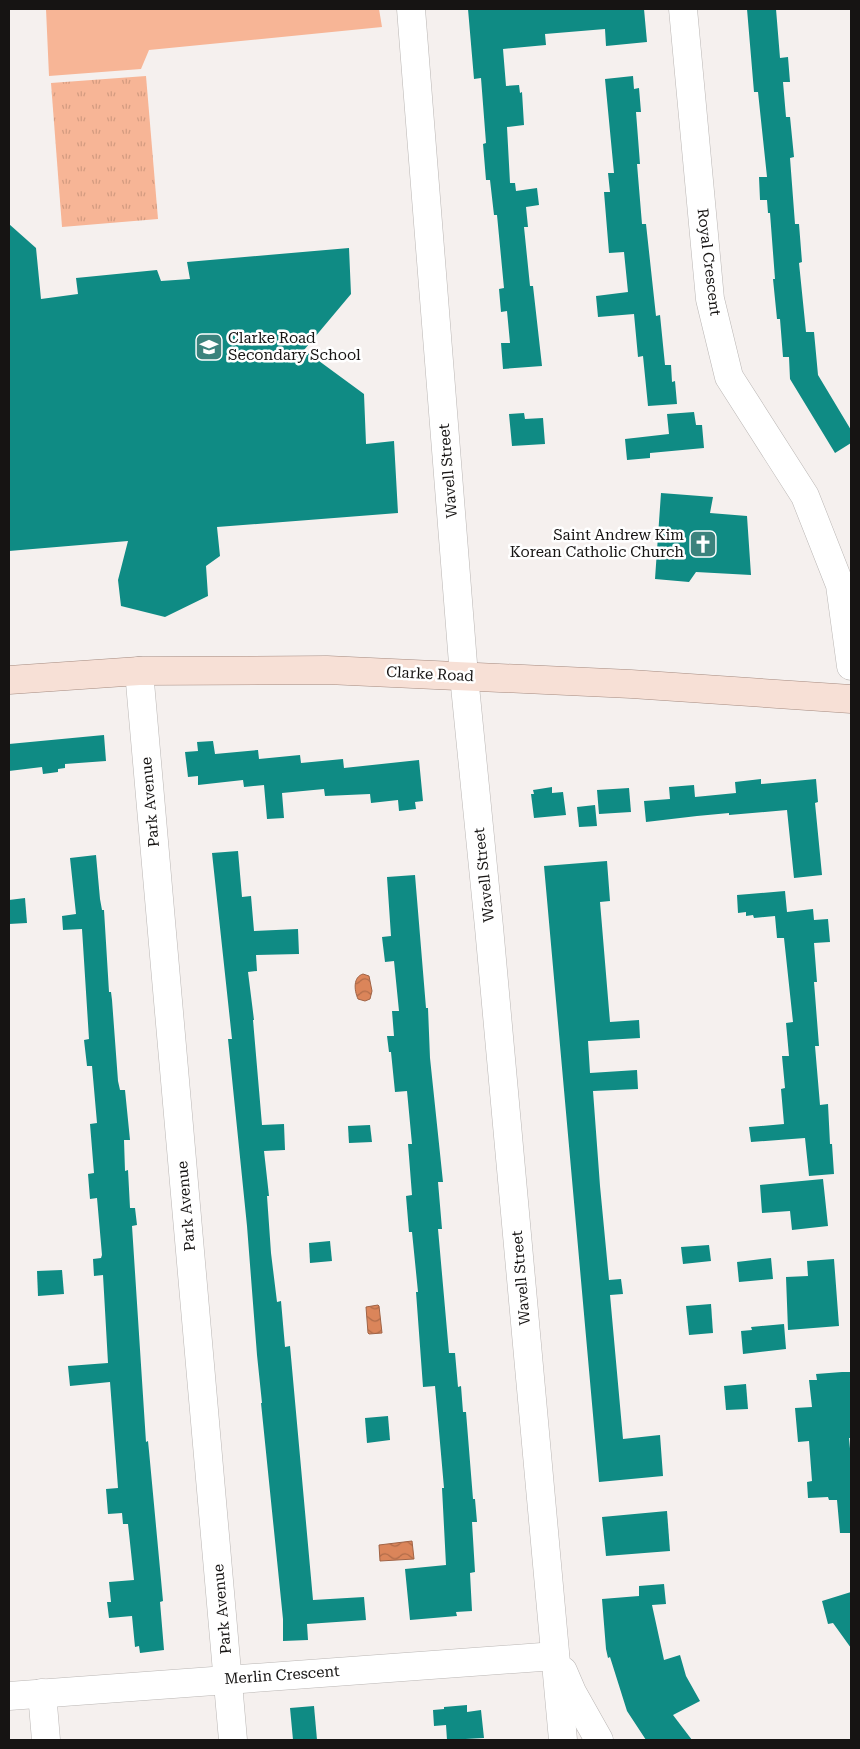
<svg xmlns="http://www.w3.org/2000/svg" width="860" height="1749" font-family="'Roboto Serif',serif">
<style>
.grass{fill:#f7b596}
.park{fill:url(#park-tufts)}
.water{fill:url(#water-waves);stroke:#a06345}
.building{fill:#0f8b84}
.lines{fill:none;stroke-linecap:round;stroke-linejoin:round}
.minor-casing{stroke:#bab6b4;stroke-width:29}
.major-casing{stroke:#a58b80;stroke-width:29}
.minor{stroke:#fff;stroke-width:28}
.major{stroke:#f7e0d6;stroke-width:28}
.labels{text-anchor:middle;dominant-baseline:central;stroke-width:5;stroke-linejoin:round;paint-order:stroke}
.street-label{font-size:15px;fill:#161413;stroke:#fff}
.poi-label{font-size:15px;fill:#161413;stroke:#fff;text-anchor:start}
</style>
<defs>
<pattern id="park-tufts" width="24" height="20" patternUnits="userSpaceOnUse" patternTransform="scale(1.25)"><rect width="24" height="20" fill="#f7b596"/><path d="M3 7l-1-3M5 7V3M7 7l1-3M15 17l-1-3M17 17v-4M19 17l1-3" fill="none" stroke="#d39b80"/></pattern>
<pattern id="water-waves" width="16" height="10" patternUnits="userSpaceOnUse" patternTransform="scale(1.25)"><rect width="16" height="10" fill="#db855a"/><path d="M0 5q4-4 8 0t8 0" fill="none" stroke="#b16c49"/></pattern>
</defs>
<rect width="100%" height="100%" fill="#f5f0ee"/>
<polygon class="grass" points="46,9 379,9 382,27 149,50 141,69 49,76"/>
<polygon class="park" points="146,76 158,219 62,227 51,83"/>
<g class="water">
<path d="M363 974 369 976 372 991 370 999 365 1001 358 999C354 990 353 977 363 974Z"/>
<polygon points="378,1305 379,1306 382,1333 369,1334 368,1333 366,1307"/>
<polygon points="412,1541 414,1559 380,1561 379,1545"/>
</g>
<g class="building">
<polygon points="468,9 644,9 647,42 606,46 605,29 545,34 546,45 503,49 506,86 519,85 520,93 522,92 524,125 507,127 510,183 515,183 516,191 537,188 539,205 526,207 528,227 524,227 530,286 533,286 542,366 503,369 501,343 510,343 507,311 501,312 499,289 504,288 497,215 494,215 490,180 486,180 483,144 486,143 481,78 474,79"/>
<polygon points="747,9 776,9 780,58 788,57 790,82 783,82 786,117 790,117 794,157 790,158 795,224 799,224 802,262 799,263 806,332 814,332 818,375 851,430 851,443 835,453 790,379 789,357 783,357 780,319 777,319 773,279 775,279 770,213 768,213 767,200 760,200 759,177 767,177 758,92 754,92"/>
<polygon points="633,76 634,89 639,88 641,112 636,112 640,164 637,164 642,224 646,224 656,316 660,315 665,365 671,365 672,382 675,381 677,404 648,406 643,356 638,357 634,314 598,317 596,296 628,292 624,252 609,253 604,192 610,192 608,173 614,173 605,79"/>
<polygon points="9,224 36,248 41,299 78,294 76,278 157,270 161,281 190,279 187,262 349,248 351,294 304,350 364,394 366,444 394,441 398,513 217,527 220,556 206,566 208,596 165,617 121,606 118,580 128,541 9,551"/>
<polygon points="694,412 696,425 702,425 704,448 650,453 650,458 627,460 625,439 669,434 667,414"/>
<polygon points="524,413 525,419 543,418 545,444 512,446 509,414"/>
<polygon points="661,493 713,497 710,513 747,516 751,575 696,572 689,582 655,579"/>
<polygon points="104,735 106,761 65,764 65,768 58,769 58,772 43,774 42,767 9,771 9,744"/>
<polygon points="213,741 215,754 258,750 259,759 300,755 301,763 343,759 344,768 419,760 423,801 415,802 416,809 399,811 398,800 371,803 370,794 325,796 324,789 282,793 284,818 267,819 264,785 244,787 243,780 198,785 198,776 188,777 185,752 198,751 197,742"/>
<polygon points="761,779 761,784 816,779 818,802 815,803 822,875 794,878 787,810 729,815 729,813 697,816 646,822 644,801 670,799 669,787 694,785 695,797 736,793 735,782"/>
<polygon points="552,787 552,793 563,792 566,815 534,818 531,794 534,794 533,790"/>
<polygon points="629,788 631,812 599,814 597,790"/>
<polygon points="595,805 597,826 579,827 577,807"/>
<polygon points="238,851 242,897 251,896 254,931 298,929 299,954 256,955 257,971 248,972 254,1020 253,1020 262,1125 284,1124 285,1150 264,1151 269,1196 267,1196 271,1253 277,1302 281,1301 285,1347 290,1346 313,1600 364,1597 366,1620 307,1624 308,1640 283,1641 283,1619 261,1403 262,1403 257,1355 247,1226 228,1039 232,1039 212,853"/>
<polygon points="96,855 100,899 102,910 104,910 109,992 111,992 112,1000 118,1081 120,1090 125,1090 130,1140 124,1140 125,1171 128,1170 130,1208 135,1208 137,1225 132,1226 146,1442 148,1441 149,1451 163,1601 160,1602 164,1650 140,1653 139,1646 135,1647 132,1616 109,1618 107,1602 111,1602 109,1582 134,1580 128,1524 123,1524 122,1513 108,1514 106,1489 118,1488 110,1382 70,1386 68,1366 108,1363 103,1275 94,1276 93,1259 101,1258 102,1255 97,1198 90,1199 88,1174 94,1173 90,1124 97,1123 92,1066 87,1066 84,1040 89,1039 82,929 63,930 62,916 76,914 70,858"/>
<polygon points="607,861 610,901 600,902 610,1022 639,1020 640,1038 588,1041 590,1073 637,1070 638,1089 593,1091 600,1186 609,1280 621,1279 623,1294 610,1295 623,1439 660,1435 663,1476 599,1482 544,866"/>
<polygon points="415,875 426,1008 428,1008 430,1058 443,1182 438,1182 442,1229 438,1229 449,1353 455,1353 458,1387 461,1386 463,1412 466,1412 473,1499 475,1499 477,1522 472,1522 475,1572 470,1573 472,1611 456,1612 457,1616 410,1620 405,1569 446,1565 442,1488 444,1488 435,1386 423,1387 416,1292 418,1292 412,1232 409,1232 406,1196 412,1195 408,1144 412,1144 407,1091 395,1092 391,1052 389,1052 387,1036 394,1036 392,1011 399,1011 394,961 385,962 382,937 391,936 387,877"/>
<polygon points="785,891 787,912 813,909 814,920 828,919 830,942 814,943 817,982 814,982 819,1046 815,1046 820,1105 828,1104 830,1144 832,1144 834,1174 809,1176 805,1138 751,1142 749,1127 784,1124 781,1089 785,1088 782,1056 789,1056 786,1023 793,1022 784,938 777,938 775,916 754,918 753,915 746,916 746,912 738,913 737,895"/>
<polygon points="25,898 27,923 9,924 9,900"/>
<polygon points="370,1125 372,1142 349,1143 348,1126"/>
<polygon points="823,1179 828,1226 792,1230 790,1211 762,1213 760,1185"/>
<polygon points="330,1241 332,1261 310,1263 309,1243"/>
<polygon points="709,1245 711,1261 683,1264 681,1247"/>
<polygon points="771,1258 773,1279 739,1282 737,1262"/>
<polygon points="834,1259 839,1326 788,1330 786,1277 808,1276 807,1261"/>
<polygon points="62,1270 64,1294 38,1296 37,1271"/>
<polygon points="711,1304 713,1333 689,1335 686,1306"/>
<polygon points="784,1324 786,1349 743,1354 741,1331 752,1330 751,1327"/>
<polygon points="842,1372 851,1372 851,1438 849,1438 851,1459 851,1533 840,1533 837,1500 829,1500 828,1497 808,1498 807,1482 812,1481 809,1441 798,1442 795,1408 812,1407 809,1380 817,1380 816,1374"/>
<polygon points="746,1384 748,1409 726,1410 724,1386"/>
<polygon points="388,1416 390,1440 367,1443 365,1418"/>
<polygon points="667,1511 670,1551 606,1556 602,1517"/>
<polygon points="664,1584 666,1604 652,1605 664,1660 680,1655 686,1676 700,1701 673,1715 692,1740 646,1740 627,1711 610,1657 608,1658 606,1649 602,1599 639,1596 639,1586"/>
<polygon points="851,1592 851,1648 833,1623 828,1624 822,1601"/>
<polygon points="467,1705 467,1712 481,1710 484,1738 447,1740 446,1725 434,1726 433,1710 444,1709 444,1707"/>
<polygon points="314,1706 317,1740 293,1740 290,1708"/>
</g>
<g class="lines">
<g class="minor-casing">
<g id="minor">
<polyline points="411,9 464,676 489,927 563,1740"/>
<polyline points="683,9 710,299 729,377 805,496 840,585 851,666"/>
<polyline points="139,671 233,1740"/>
<polyline points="563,1671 572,1692 599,1740"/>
<polyline points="42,1693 46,1740"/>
<polyline points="9,1696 555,1656"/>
</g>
</g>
<g class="major-casing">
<polyline id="major" points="9,680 139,671 327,670 631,684 851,699"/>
</g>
<use href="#minor" class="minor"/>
<use href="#major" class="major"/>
</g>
<defs>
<g id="school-square" transform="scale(1.4375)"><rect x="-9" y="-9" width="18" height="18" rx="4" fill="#3b837d" stroke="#fff"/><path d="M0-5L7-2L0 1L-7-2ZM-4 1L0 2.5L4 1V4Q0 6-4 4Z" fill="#fff"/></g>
<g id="church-square" transform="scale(1.4375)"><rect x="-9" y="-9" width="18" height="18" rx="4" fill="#3b837d" stroke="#fff"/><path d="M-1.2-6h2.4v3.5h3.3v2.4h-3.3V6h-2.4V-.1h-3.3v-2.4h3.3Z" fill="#fff"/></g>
</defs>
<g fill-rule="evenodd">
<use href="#school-square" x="209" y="347"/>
<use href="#church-square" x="703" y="544"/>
</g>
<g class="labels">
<g class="street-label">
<text transform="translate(709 262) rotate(83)">Royal Crescent</text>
<text transform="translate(448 471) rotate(-95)">Wavell Street</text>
<text transform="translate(430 674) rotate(3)">Clarke Road</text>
<text transform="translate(150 802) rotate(-95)">Park Avenue</text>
<text transform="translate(484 875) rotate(-96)">Wavell Street</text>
<text transform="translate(186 1206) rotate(-95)">Park Avenue</text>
<text transform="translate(521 1278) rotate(-95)">Wavell Street</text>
<text transform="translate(222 1609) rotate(-95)">Park Avenue</text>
<text transform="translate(282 1675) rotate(-4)">Merlin Crescent</text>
</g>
<g class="poi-label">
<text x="228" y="338">Clarke Road<tspan x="228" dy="17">Secondary School</tspan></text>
<text x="684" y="535" text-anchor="end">Saint Andrew Kim<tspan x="684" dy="17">Korean Catholic Church</tspan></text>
</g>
</g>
<rect width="860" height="1749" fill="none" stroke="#161413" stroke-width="20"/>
</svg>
